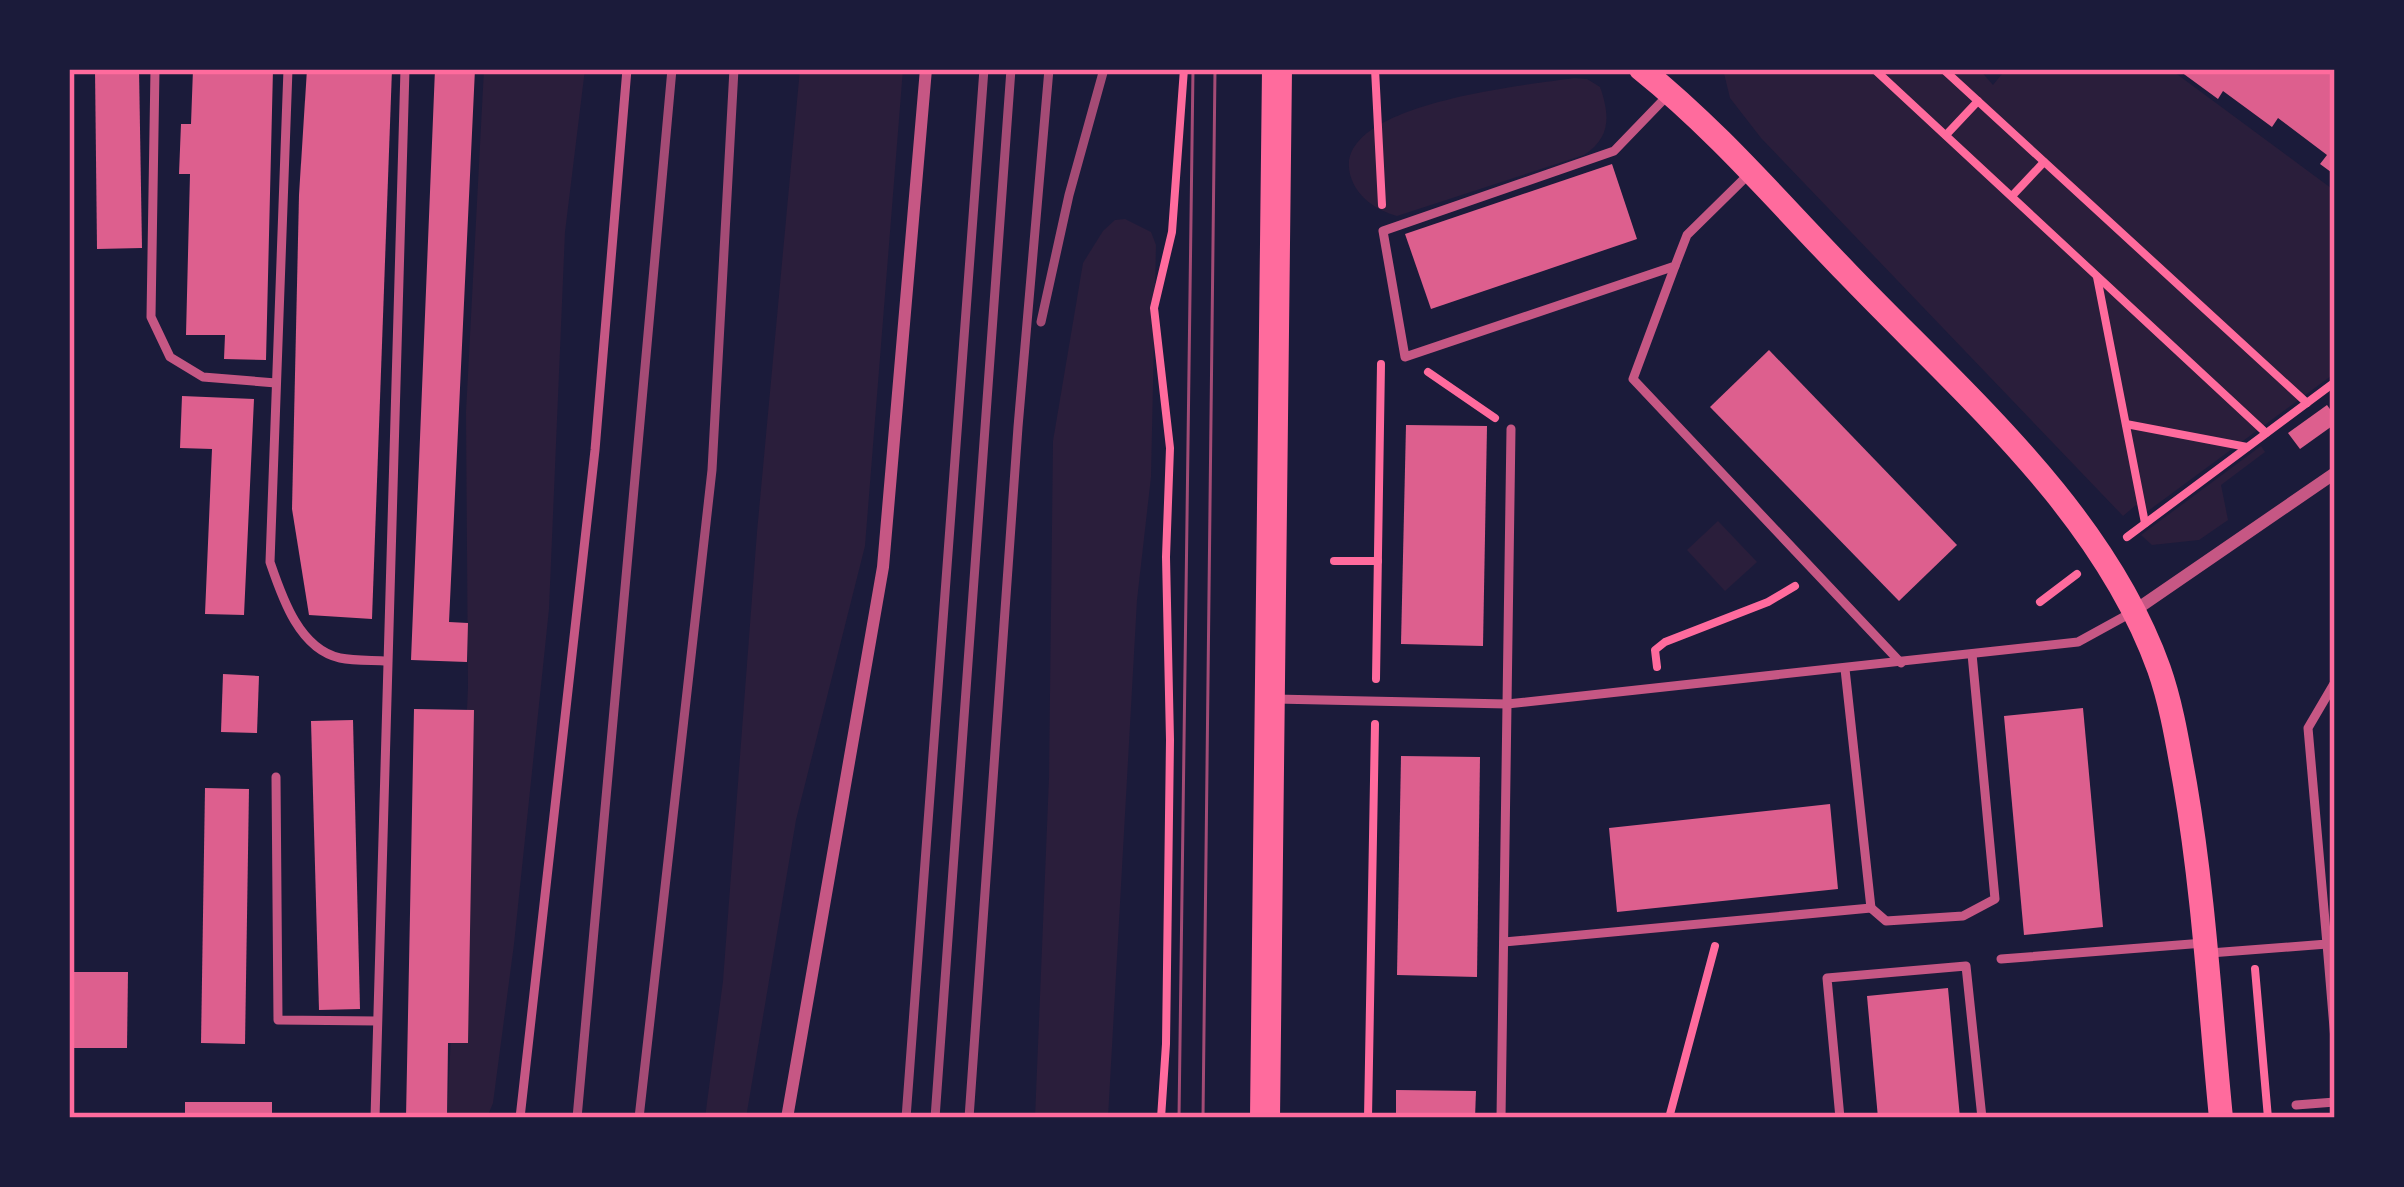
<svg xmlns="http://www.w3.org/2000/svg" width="2404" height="1187" font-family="'DM Sans',sans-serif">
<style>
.green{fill:#2a1e3b}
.building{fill:#dd5f8e}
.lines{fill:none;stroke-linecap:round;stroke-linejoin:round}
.path{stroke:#ff6b9d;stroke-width:8}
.service{stroke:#c65784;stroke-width:9}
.minor{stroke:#c65784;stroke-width:12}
.secondary{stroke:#ff6b9d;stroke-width:24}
.primary{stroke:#ff6b9d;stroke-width:30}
.tram{stroke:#a44b75;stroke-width:3}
.rail{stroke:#a44b75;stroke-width:9}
.neatline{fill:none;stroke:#ff6b9d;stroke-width:4.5}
</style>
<rect width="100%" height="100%" fill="#1b1b3a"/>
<g class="green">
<polygon points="484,69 585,69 565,232 549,609 514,944 493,1103 487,1118 447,1118 468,688 466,412"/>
<polygon points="800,69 903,69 865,546 796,820 746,1118 705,1118 723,981 757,532"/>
<polygon points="1723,69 1979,69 1993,85 2006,69 2170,69 2335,191 2335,373 2148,511 2136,505 2123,516 1761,138 1730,98"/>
<path d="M1574 78 1587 79 1600 87C1610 115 1611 138 1584 155L1397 216C1376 210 1356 197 1350 174 1332 103 1530 85 1574 78Z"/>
<polygon points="1125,219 1151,232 1156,245 1151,477 1137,600 1108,1118 1035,1118 1049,778 1053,441 1083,263 1103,231 1115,220"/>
<polygon points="2261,446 2265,452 2221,485 2228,520 2199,540 2152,545 2141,535"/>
<polygon points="1718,521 1757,562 1725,591 1687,550"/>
</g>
<g class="building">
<polygon points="95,69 139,69 142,248 97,249"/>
<polygon points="193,69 273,69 266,360 224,359 225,335 186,335 190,174 179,174 181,124 191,124"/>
<polygon points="307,69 392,69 372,619 309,615 292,509 299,195"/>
<polygon points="435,69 475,69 449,622 468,623 467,662 411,660"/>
<polygon points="2177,69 2335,69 2335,175 2320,164 2327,155 2278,118 2272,127 2223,91 2218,99"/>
<polygon points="1612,164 1637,239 1431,309 1405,234"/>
<polygon points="1769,350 1957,545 1899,601 1710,407"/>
<polygon points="182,396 254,399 244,615 205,614 212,449 180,448"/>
<polygon points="2327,405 2335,416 2335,424 2300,449 2288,433"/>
<polygon points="1406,425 1487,426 1483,646 1401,644"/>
<polygon points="223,674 259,676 257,733 221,732"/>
<polygon points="2083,708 2103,927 2024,935 2004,716"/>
<polygon points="414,709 474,710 468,1043 448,1043 447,1118 406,1118"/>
<polygon points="353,720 360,1009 319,1010 311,721"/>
<polygon points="1401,756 1480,757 1477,977 1397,975"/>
<polygon points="205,788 249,789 245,1044 201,1043"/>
<polygon points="1830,804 1838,889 1617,912 1609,828"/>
<polygon points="69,972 128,972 127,1048 69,1048"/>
<polygon points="1948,988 1960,1118 1878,1118 1867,996"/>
<polygon points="1396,1090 1476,1091 1475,1118 1396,1118"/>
<rect x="185" y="1102" width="87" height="16"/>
</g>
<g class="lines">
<g class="path">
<polyline points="1375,69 1382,205"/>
<polyline points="1874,69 2266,433"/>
<polyline points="1943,69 2307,403"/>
<polyline points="1946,135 1978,101"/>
<polyline points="2012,196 2044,162"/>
<polyline points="2097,277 2145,523"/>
<polyline points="1428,372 1495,418"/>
<polyline points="2126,424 2247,447"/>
<polyline points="2127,537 2335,382"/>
<polyline points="1334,561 1378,561"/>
<polyline points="2040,602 2077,574"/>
<polyline points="1657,667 1655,650 1665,642 1768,602 1795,586"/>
<polyline points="1376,679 1381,364"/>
<polyline points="2255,969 2268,1118"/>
<polyline points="1161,1118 1166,1044 1170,740 1166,557 1170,448 1154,308 1172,232 1184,69"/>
<polyline points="1368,1118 1375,724"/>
<polyline points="1669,1118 1715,946"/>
</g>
<g class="service">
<polyline points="155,69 151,317 170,357 203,377 276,383"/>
<path d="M288 69 270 562C282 597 299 649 340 658 355 661 372 660 387 661"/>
<polyline points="1669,94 1614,151 1383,231 1405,357 1675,266 1687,235 1750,173"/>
<polyline points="1675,266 1633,379 1901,663"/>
<polyline points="1275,699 1507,704 2078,642 2129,614"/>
<polyline points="276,777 278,1020 377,1021"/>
<polyline points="1871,908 1886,921 1963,916 1995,899 1972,654"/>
<polyline points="1504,942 1871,908 1845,669"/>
<polyline points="2327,944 2335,1040"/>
<polyline points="2210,953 2327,944 2308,728 2335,682"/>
<polyline points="2001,959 2204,943"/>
<polyline points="2296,1105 2335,1102"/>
<polyline points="375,1118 405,69"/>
<polyline points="520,1118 595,450 627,69"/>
<polyline points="1501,1118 1511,429"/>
<polyline points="1840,1118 1827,978 1966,966 1982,1118"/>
</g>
<g class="minor">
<polyline points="2134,611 2335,473"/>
<polyline points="787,1118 883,567 926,69"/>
</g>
<path class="secondary" d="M1641 69C1716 129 1780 204 1847 273 1961 392 2102 510 2159 669 2172 706 2178 746 2185 784 2204 894 2210 1007 2221 1118"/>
<polyline class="primary" points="1265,1118 1277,69"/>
<g class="tram">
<polyline points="1179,1118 1193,69"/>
<polyline points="1203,1118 1215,69"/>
</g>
<g class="rail">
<polyline points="1041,322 1069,195 1104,69"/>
<polyline points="577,1118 672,69"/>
<polyline points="639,1118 712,470 734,69"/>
<polyline points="906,1118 984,69"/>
<polyline points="935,1118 1011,69"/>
<polyline points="969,1118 1018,427 1049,69"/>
</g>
</g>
<rect width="2404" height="1187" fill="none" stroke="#1b1b3a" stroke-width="144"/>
<rect x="72" y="72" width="2260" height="1043" class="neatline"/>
</svg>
